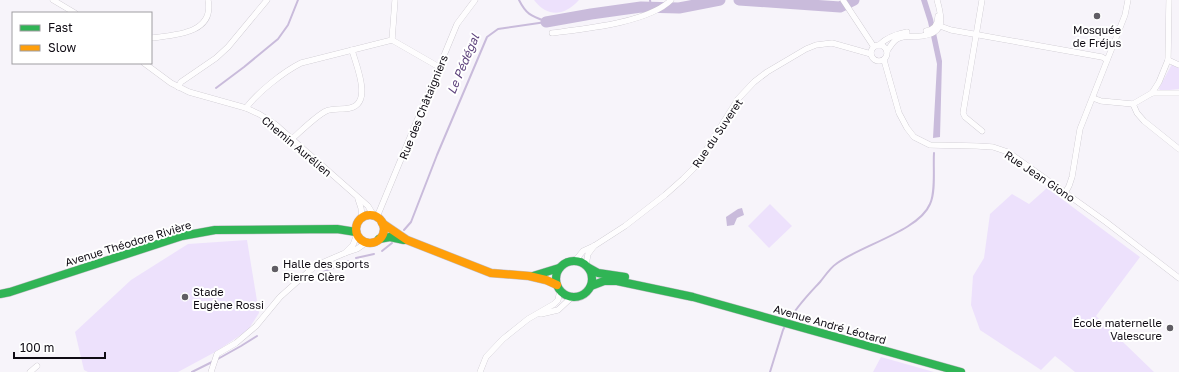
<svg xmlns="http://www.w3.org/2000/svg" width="1179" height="372" font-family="'Golos Text',sans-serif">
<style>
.green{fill:#ede1fc}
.water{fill:#c9bbdb}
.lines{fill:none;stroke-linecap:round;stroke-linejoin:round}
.stream{stroke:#c9bbdb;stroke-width:2}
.river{stroke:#c9bbdb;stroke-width:11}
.street-casing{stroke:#c2bec6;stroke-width:6}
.fast-casing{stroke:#c2bec6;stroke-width:9}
.slow-casing{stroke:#c2bec6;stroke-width:9}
.street{stroke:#fefdfe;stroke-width:5.5}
.fast{stroke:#30b455;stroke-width:8}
.slow{stroke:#ff9f0a;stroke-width:8}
.poi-dot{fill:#605d64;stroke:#fff;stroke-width:1.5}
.labels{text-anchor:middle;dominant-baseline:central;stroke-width:4;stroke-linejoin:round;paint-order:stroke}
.poi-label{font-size:11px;fill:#0f0b13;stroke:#fff;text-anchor:start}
.street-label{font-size:11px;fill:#0f0b13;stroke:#fff}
.water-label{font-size:12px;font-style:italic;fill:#5f447d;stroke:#fff}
</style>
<rect width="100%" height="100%" fill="#f7f4fa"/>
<g class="green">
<path d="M534 0H579C564 16 548 18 534 0Z"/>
<polygon points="1172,64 1179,66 1179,89 1160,91 1159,88"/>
<polygon points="1047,188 1140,257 1096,316 1154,372 1075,372 1055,356 1041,370 980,330 971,305 973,276 984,258 990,214 1012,194 1029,204"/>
<polygon points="770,204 792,226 769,248 748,226"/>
<polygon points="247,240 259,313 248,330 217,351 178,372 88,372 84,370 75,332 131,280 188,244"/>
<polygon points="881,357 934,372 873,372"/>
</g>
<g class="water">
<polygon points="921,0 927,0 933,19 942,61 940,137 933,138 937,64 928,22"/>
<polygon points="742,208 744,215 737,218 734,225 727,226 726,217 738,209"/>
</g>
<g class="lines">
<g class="stream">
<path d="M519 0C526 14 531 16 545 21"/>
<polyline points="650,0 651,7"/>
<polyline points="216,88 244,67 278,39 288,25 298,0"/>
<polyline points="404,230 411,222 437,155 487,37 498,29 546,22"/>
<polyline points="382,251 392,243"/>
<polyline points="356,258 374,254"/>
<polyline points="317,275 348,261"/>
<path d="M788 322C796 307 808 295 820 282 825 276 830 268 836 264 859 246 919 231 930 204 936 192 933 167 934 153"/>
<polyline points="216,360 241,346 257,336"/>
<polyline points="192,372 212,362"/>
<polyline points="770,372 783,330 785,326"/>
</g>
<g class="river">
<polyline points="739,0 840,7 854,0"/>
<polyline points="546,22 591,14 641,7 679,8 720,0"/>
</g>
<g class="street-casing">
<g id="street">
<polyline points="53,0 75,13"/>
<polyline points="843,0 874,47"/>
<polyline points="982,0 963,113 965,117 982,131"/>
<polyline points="940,26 951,30 1102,57 1107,60"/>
<path d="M926 31C934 30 938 24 938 16"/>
<path d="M552 33C583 29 648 23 671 0"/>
<path d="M151 38C174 35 215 34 208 0"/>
<polyline points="392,40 439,67"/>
<circle cx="879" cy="53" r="8"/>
<path d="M879 45C886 38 897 34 907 32"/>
<path d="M887 51C890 47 893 41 897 39 905 35 914 37 922 36 946 33 942 17 937 0"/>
<polyline points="884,60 899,113 907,128 914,137 930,145 977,146 993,147 1008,152 1106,222 1179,278"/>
<polyline points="1168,60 1179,65"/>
<polyline points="144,63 171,83 189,92 246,108 259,114 275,124 368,206 374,216"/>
<polyline points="178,87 181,82 216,58 228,47 267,0"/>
<polyline points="1152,93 1159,82 1168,60 1169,0"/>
<polyline points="1093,98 1101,101 1133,104 1152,93 1179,93"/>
<polyline points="1133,104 1137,113 1144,121 1179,149"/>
<path d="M246 108C257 93 283 72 301 63L392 40 395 0"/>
<path d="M292 139C301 131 316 116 326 111 334 108 342 110 350 108 373 103 356 65 352 50"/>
<polyline points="1065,193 1069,186 1072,177 1080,129 1125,15 1128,0"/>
<polyline points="358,199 361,208 362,217"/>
<polyline points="377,217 457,24 475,0"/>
<polyline points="357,234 353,245 345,253 357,249 367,242"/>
<polyline points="575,261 583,251 594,246 625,226 665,195 683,179 696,166 738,99 754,82 767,72 806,49 816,45 832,43 871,54"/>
<polyline points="586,265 588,254 594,246"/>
<polyline points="541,314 558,310 572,297"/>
<polyline points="30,372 37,366"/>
<polyline points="211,372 217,354 236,343 256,326 280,297 308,272 317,265 345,253"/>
<polyline points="480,372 486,357 503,339 528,319 554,304 558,300 560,290"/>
</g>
</g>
<g class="fast-casing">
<g id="fast">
<polyline points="379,239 390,237 404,240"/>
<circle cx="574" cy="279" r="18"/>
<polyline points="589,268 598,273 625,277"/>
<polyline points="533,276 559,268"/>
<polyline points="591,286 604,281 617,281 693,297 961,372"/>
<polyline points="0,294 10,292 182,236 215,230 337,229 356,232"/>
</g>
</g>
<g class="slow-casing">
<g id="slow">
<circle cx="370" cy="229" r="14"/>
<polyline points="382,223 407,240 491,273 529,276 546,280 557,285"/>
</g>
</g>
<use href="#street" class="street"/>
<use href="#fast" class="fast"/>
<use href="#slow" class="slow"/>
</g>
<g class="poi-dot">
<circle cx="1097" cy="16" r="4"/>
<circle cx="275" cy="269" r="4"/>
<circle cx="185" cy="297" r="4"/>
<circle cx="1170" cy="328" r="4"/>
</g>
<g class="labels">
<g class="poi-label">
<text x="1097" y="29" text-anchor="middle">Mosquée<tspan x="1097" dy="13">de Fréjus</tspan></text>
<text x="283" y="263">Halle des sports<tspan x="283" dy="13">Pierre Clère</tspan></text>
<text x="193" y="291">Stade<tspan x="193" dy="13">Eugène Rossi</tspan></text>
<text x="1162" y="322" text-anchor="end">École maternelle<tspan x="1162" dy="13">Valescure</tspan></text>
</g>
<g class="street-label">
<text transform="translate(423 107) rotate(-68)">Rue des Châtaigniers</text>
<text transform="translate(717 133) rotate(-56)">Rue du Suveret</text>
<text transform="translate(297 146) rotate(40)">Chemin Aurélien</text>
<text transform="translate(1040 176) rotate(34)">Rue Jean Giono</text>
<text transform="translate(128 243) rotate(-17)">Avenue Théodore Rivière</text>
<text transform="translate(830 324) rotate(16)">Avenue André Léotard</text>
</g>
<g class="water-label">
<text transform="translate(463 64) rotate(-67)">Le Pédégal</text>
</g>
</g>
<rect x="12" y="12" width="140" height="52" fill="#ffffff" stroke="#9f9da1"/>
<rect x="20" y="25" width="20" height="6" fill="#30b455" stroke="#9f9da1"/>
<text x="48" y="32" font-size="12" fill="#0f0b13">Fast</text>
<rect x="20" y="45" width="20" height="6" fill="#ff9f0a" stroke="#9f9da1"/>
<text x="48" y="52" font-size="12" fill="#0f0b13">Slow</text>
<path d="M14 352v6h91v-6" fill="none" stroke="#0f0b13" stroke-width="2"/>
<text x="20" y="352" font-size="12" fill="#0f0b13" stroke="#ffffff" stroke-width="3" paint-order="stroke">100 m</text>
</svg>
